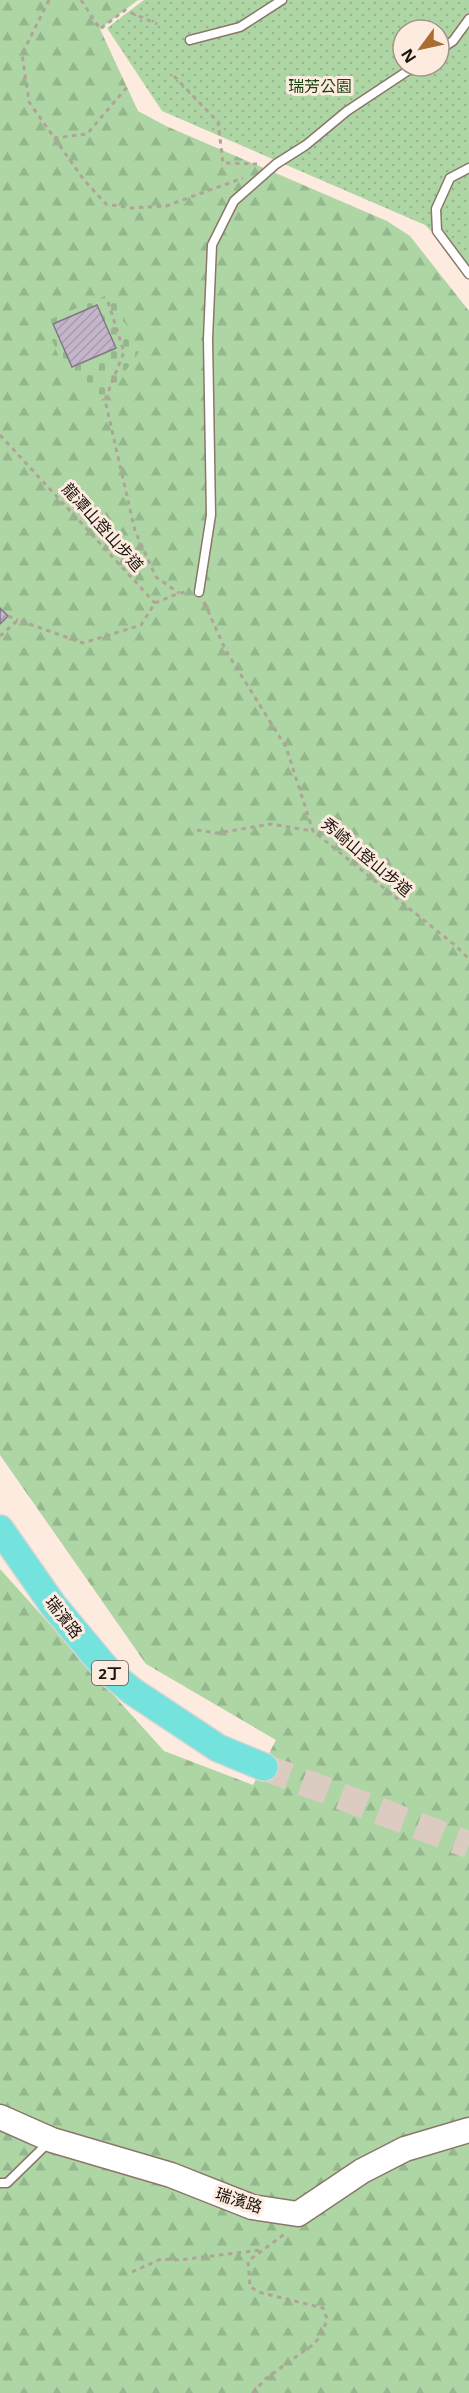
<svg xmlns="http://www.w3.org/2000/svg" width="469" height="2393" font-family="'Open Sans','Noto Sans TC',sans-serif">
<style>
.forest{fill:url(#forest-firs)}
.cemetery{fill:url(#cemetery-stones)}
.park{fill:url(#park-dots);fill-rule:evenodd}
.building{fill:url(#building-hatch);stroke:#837689;stroke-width:1.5}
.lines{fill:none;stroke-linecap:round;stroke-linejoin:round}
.primary-tunnel{stroke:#dbcbc0;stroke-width:27;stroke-dasharray:27 14;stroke-linecap:butt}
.lane-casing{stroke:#8b7669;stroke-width:11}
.secondary-casing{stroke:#8b7669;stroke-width:27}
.primary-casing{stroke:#d6d5d4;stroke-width:30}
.path{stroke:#b1a399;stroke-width:3;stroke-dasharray:4.5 4.5;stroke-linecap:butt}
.lane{stroke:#fff;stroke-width:8}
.secondary{stroke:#fff;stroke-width:24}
.primary{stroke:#75e3dd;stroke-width:27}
.labels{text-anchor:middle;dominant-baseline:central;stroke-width:6;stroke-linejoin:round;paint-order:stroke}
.shield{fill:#fdebdf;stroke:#5e544d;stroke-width:1.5}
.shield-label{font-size:15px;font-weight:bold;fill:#1a130e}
.park-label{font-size:16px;fill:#1d4413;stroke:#fdebdf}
.street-label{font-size:16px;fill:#1a130e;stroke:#fdebdf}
</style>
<defs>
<pattern id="forest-firs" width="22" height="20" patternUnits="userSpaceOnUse" patternTransform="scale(1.5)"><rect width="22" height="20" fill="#aed6a5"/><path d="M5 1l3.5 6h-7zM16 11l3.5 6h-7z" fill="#95b78d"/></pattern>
<pattern id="cemetery-stones" width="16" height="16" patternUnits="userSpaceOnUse" patternTransform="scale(1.5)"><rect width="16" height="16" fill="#aed6a5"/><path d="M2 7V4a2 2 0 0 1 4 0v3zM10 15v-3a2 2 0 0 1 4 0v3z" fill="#95b78d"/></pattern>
<pattern id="park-dots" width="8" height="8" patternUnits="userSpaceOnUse" patternTransform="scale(1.5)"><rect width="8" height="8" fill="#aed6a5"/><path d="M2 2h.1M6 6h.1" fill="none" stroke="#95b78d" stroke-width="1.8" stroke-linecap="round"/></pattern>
<pattern id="building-hatch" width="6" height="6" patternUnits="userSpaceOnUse" patternTransform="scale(1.5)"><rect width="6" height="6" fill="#c4b6ca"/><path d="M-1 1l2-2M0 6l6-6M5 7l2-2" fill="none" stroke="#a89cac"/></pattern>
</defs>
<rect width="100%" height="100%" fill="#fdebdf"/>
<polygon class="forest" points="0,0 138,0 100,29 138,111 166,126 387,221 410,236 469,311 469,2393 0,2393 0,1569 164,1751 253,1785 276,1740 146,1664 0,1455"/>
<polygon class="cemetery" points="112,293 139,352 105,400 66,373 44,322"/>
<path class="park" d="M144 0H469V269L425 225 162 111 107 28ZM403 30H439V66H403Z"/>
<g class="building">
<polygon points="97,305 116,348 72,367 53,324"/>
<polygon points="0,608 8,616 0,624"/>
</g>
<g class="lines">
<polyline class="primary-tunnel" points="264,1767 469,1845"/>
<g class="lane-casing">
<g id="lane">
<polyline points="190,40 240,27 282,0"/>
<polyline points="439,50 453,41 469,19"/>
<polyline points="469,168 450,178 436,209 437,231 469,274"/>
<polyline points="199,592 211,515 208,339 212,245 234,201 276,164 306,145 347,111 415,66"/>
<polyline points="0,2183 7,2183 49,2142"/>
</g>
</g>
<g class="secondary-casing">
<polyline id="secondary" points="0,2117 52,2140 171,2175 252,2207 298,2214 362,2171 405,2149 469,2130"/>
</g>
<g class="primary-casing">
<polyline id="primary" points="0,1529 53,1605 108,1671 132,1691 218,1748 264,1767"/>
</g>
<g class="path">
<polyline points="49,0 22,54 29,102 84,180 106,204 132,208 166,206 243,178"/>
<polyline points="81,0 100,29 125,10 157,24"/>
<polyline points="174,76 218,122 223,163 257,164"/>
<polyline points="54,138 87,134 128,86"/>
<polyline points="108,302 124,352 105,400 135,531 156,577 179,593"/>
<polyline points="0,435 155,603"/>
<polyline points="204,602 226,651 286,747 313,831 456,946 469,959"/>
<polyline points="155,603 179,593 189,592"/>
<polyline points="8,616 18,620"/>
<polyline points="0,636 18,620 83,643 141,625 155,603"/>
<polyline points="197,830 217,833 271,824 313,831"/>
<polyline points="132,2272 161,2259 179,2260 261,2250"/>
<polyline points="253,2393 265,2379 314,2344 322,2334 327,2319 323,2308 262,2293 250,2287 248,2261 286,2233"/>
</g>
<use href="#lane" class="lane"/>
<use href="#secondary" class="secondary"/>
<use href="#primary" class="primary"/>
</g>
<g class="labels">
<rect class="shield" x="92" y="1661" width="36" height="24" rx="4.5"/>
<g class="shield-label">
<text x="110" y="1673">2丁</text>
</g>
<g class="park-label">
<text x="320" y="86">瑞芳公園</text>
</g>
<g class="street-label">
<text transform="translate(103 527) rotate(48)">龍潭山登山步道</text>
<text transform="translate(367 857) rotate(40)">秀崎山登山步道</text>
<text transform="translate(64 1617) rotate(52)">瑞濱路</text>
<text transform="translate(239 2200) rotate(18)">瑞濱路</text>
</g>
</g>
<g transform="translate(421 48) rotate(237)"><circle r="28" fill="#fdebdf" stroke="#a2958b" stroke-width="1.5"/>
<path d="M0-4.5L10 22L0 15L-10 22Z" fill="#aa6d31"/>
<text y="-9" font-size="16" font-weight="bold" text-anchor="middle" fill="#1a130e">N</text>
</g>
</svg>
